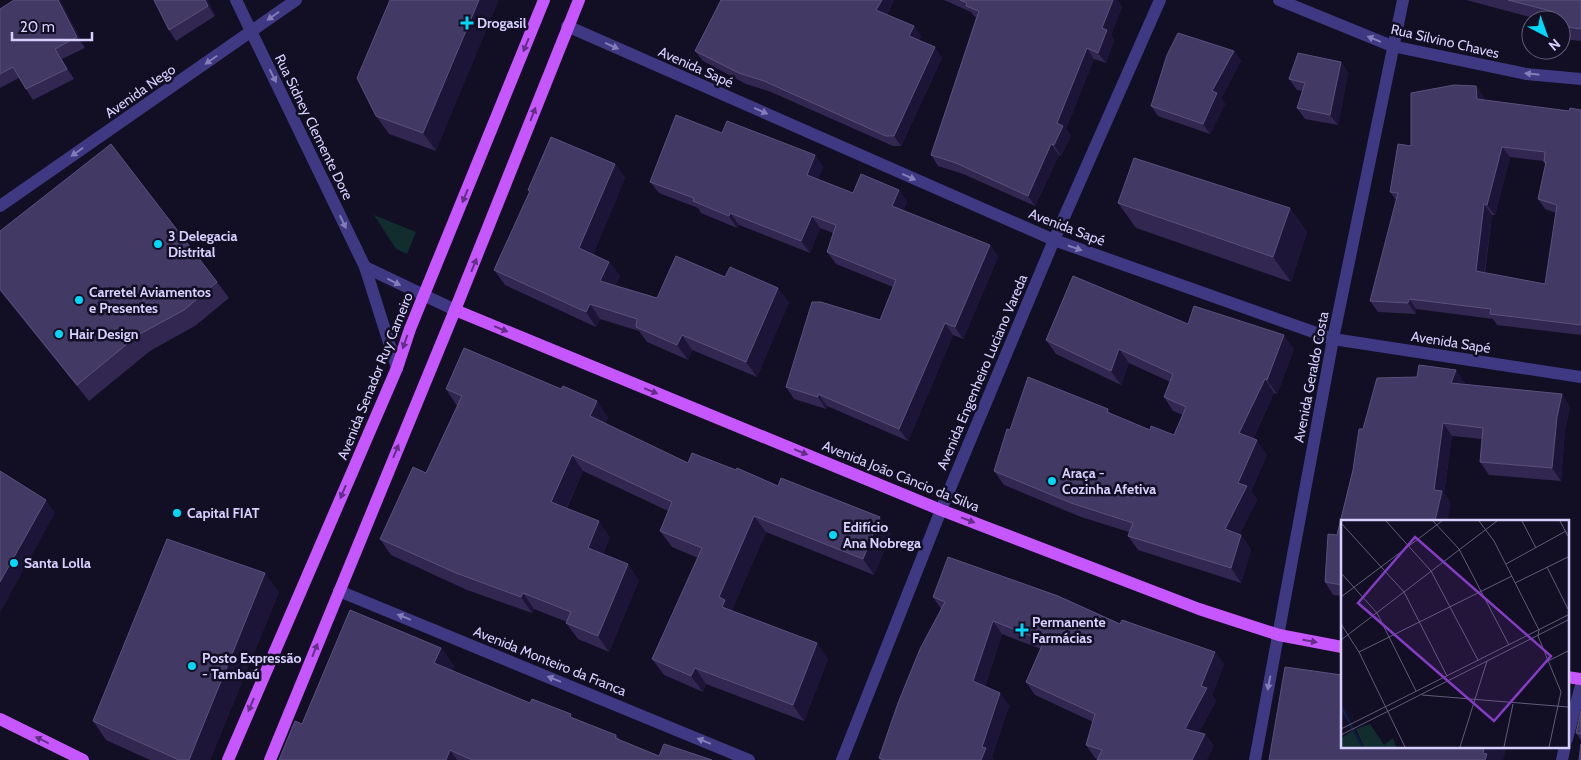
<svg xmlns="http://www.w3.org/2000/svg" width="1581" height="760" font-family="Cabin,sans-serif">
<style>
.green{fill:#112d2d}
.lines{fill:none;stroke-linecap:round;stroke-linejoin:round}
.minor{stroke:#3e3982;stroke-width:12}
.major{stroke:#c657fe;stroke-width:12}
.wall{fill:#312751;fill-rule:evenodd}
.shaded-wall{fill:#1d1537}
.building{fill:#423964;stroke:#5a517c;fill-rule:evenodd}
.oneway{fill:#837dba}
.oneway2{fill:#632f86}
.poi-dot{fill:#01d8f9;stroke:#120e23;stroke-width:2}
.labels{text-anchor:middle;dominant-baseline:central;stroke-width:5;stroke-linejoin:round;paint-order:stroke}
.poi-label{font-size:14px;font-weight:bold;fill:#d7d0ff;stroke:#120e23;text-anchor:start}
.street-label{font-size:14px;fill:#d7d0ff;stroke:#120e23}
.inset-river{fill:none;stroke:#0c1e44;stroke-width:2.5}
.inset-road{fill:none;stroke:#615c7b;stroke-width:1}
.view{fill:#843cc5;fill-opacity:0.15;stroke:#843cc5;stroke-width:2.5}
.inset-edge{fill:none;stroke:#d7d0ff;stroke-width:2.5}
</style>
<rect width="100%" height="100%" fill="#120e23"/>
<polygon class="green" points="374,215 416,232 407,254 396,249"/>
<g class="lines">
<g class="minor">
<polyline points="236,0 365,267 397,368"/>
<polyline points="1279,0 1392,46 1526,74 1581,79"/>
<polyline points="567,26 1054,240 1333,339 1581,377"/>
<polyline points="0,206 296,0"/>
<polyline points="365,267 455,310"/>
<polyline points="339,591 749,760"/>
<polyline points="1567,739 1581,685"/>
<polyline points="842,760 941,510 1054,240 1160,0"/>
<polyline points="1255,760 1333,339 1403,0"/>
<polyline points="1562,760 1565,746"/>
</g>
<g class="major">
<polyline points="455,310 941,510 1199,609 1279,635 1342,647"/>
<polyline points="1567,677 1581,679"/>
<polyline points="0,719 83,760"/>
<polyline points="228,760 397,368 410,329 544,0"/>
<polyline points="270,760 455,310 579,0"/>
</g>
</g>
<g class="wall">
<polygon points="14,0 60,0 85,48 62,59 74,79 33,100 19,78 0,88 0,9"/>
<polygon points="154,0 208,0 215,16 176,41 169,30"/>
<polygon points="390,0 436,151 389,134 376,116"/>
<polygon points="721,0 894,0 887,15 914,26 921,37 919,40 942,58 901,146 893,146 771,92 746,84 703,61 695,51"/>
<polygon points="944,0 1117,0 1122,7 1111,35 1114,40 1106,63 1094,59 1066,129 1071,136 1061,156 1059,155 1035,206 963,174 938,166 931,155 976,17 974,16 971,12"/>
<polygon points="1466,0 1581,0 1581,41 1561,39 1561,20 1541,20"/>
<polygon points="1234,51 1241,61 1221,98 1225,104 1210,134 1158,116 1151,106"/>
<polygon points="1341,62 1348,73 1338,125 1305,119 1297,108 1303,91 1297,90 1289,79"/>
<path d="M1476 86 1483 96 1484 100 1569 111 1581 110V335L1497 325 1493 319 1416 309V314L1378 312 1370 301 1396 200 1390 192 1411 146ZM1510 157 1544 161 1546 165 1538 199 1545 209 1556 213 1545 284 1485 273 1492 215H1495Z"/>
<polygon points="722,133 815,155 823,167 818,179 853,193 899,190 907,202 903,211 990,245 998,257 963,339 953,335 908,441 827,406 826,409 794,399 786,387 880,320 893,287 836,264 827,252 833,233 820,228 810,253 739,225 737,228 701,213 698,208 659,193 650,182"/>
<polygon points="615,164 625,178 593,254 609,262 620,276 615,286 657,298 725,277 789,302 757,377 692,350 688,360 647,342 639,331 600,319 596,327 505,285 494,270 530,193 528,190"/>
<polygon points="1118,203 1290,208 1307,232 1291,282 1136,228"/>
<polygon points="0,231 217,282 229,298 195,326 150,351 89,401 0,291"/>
<polygon points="1188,324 1294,349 1277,394 1274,393 1253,439 1267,455 1251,491 1257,500 1239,535 1241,535 1251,550 1241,583 1138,550 1128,536 1129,532 1081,517 1004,485 994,471 1010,430 1108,409 1112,415 1150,430 1174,435 1183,415 1173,411 1164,397 1170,382 1129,363 1121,385 1056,354 1046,340"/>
<polygon points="1465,383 1464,384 1562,394 1570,407 1565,430 1561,481 1489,475 1480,462 1482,439 1452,436 1444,493 1451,504 1342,521 1342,596 1333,595 1325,582 1363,429"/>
<polygon points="446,389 608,417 605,424 688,463 736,470 778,486 880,517 891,534 874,575 766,532 732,610 733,612 828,659 804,721 706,684 703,692 664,675 652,659 698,558 672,547 660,531 668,511 583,471 567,508 610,537 603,554 639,580 609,652 578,639 566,623 567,622 534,609 532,613 467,590 391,555 380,539 426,473 457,406"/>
<polygon points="279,592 210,760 150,760 106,740 93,721"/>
<polygon points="933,597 1120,624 1224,664 1212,695 1216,701 1199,732 1205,734 1214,746 1098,759 1095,758 1086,745 1093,722 1035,695 1026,682 1041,649 1002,634 985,686 1000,693 1009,706 992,757 994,760 880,760 879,758 941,609"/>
<polygon points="441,648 454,666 452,671 530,703 574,718 616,735 620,740 659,756 712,760 279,760 302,724"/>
<polygon points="1581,711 1581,741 1576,733"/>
</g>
<g class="shaded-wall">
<polygon points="58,0 60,0 85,48 77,37"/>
<polygon points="205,0 208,0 215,16 208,6"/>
<polygon points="479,0 499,0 436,151 423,133"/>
<polygon points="882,0 894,0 884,21 876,10"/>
<polygon points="1113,0 1117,0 1122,7 1111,35 1114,40 1106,63 1098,53 1102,28"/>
<polygon points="914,26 921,37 917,46 909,36"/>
<polygon points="935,47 942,58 901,146 894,136"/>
<polygon points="1087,48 1094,59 1066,129 1071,136 1061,156 1054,145 1057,123"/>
<polygon points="55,49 62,59 74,79 67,69"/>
<polygon points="1234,51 1241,61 1221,98 1225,104 1210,134 1203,124 1212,91"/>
<polygon points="1341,62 1348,73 1338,125 1330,115"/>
<polygon points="1476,86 1483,96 1484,109 1477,99"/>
<polygon points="1051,144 1059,155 1035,206 1028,196"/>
<polygon points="1502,147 1510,157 1495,215 1487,205"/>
<polygon points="815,155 823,167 815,187 807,175"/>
<polygon points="615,164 625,178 590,263 579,248"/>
<polygon points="899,190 907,202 900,218 892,206"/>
<polygon points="1484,204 1492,215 1483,282 1476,271"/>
<polygon points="1290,208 1307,232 1291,282 1273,257"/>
<polygon points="730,213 739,225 737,228 729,216"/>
<polygon points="812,216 820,228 810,253 801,241"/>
<polygon points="990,245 998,257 963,339 955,327"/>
<polygon points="609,262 620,276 611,296 600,281"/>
<polygon points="778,288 789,302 757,377 746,362"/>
<polygon points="1409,299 1416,309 1416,314 1408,303"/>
<polygon points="590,304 600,319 596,327 586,312"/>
<polygon points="945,323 953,335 908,441 899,429"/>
<polygon points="682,335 692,350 688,360 677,345"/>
<polygon points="1284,335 1294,349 1277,394 1267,380"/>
<polygon points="1119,349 1129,363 1121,385 1111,371"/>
<polygon points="1456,370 1465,383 1460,395 1451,383"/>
<polygon points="1265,379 1274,393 1249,447 1239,433"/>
<polygon points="818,394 827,406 826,409 818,397"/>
<polygon points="1562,394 1570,407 1565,430 1561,481 1552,468 1557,417"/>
<polygon points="597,401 608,417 601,433 590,416"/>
<polygon points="1108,409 1118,423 1107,412"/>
<polygon points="1443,423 1452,436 1444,493 1451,504 1447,521 1435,521 1434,490"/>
<polygon points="1257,440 1267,455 1251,491 1257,500 1235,543 1225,529 1238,483"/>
<polygon points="572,455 583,471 562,518 551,502"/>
<polygon points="46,500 55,513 0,613 0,582"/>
<polygon points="754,516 766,532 732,610 736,616 722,607 719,597"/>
<polygon points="880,517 891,534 874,575 863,559"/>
<polygon points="599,521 610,537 599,564 588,548"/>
<polygon points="1241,535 1251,550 1241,583 1231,568"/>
<polygon points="628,564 639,580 609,652 598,636"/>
<polygon points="265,573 279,592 210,760 189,760"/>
<polygon points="523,593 534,609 532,613 521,597"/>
<polygon points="993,621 1002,634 982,694 973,681"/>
<polygon points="817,643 828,659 804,721 793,705"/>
<polygon points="441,648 454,666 447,682 434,663"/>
<polygon points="1215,652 1224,664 1212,695 1216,701 1194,742 1185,729"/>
<polygon points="695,668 706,684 703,692 691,676"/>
<polygon points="1000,693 1009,706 992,757 994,760 981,760 982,747"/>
<polygon points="1205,734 1214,746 1207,760 1192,760"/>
<polygon points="1485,746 1507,746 1503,760 1485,760 1483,753"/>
<polygon points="450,750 457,760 446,760"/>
</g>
<g class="building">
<polygon points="14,0 58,0 77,37 55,49 67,69 26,89 13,67 0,74 0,9"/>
<polygon points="154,0 205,0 208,6 169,30"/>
<polygon points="390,0 479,0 423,133 376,116 357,78"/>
<polygon points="721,0 882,0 876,10 914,26 909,36 935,47 894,136 886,136 764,81 739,73 695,51"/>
<polygon points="960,0 1113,0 1102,28 1107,30 1098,53 1087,48 1057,123 1063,126 1054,145 1051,144 1028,196 956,163 931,155 979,11 966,6 967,3"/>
<polygon points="1508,0 1581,0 1581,29 1561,26 1561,20 1549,20 1551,11"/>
<polygon points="1178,33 1234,51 1212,91 1217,93 1203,124 1151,106 1167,55"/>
<polygon points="1298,53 1341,62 1330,115 1297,108 1305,83 1289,79"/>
<path d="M1454 85 1476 86 1477 99 1569 111 1570 108 1581 110V325L1490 314 1491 309 1409 299 1408 303 1370 301 1398 193 1390 192 1398 144 1411 146V93ZM1502 147 1545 152 1544 162H1546L1538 199 1557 205 1545 284 1476 271 1484 204 1487 205Z"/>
<polygon points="676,115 722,133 727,121 815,155 807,175 853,193 861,174 899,190 892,206 990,245 955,327 945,323 899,429 818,394 818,397 786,387 812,302 821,302 880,320 896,280 827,252 836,225 812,216 801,241 730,213 729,216 693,201 694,198 650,182"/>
<polygon points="551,137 615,164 579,248 609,262 600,281 657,298 676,256 725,277 730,267 778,288 746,362 682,335 677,345 636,327 637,319 590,304 586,312 494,270 530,191 528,190"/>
<polygon points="111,144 217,282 184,310 138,335 77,385 0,289 0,231"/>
<polygon points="1134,158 1290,208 1273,257 1118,203"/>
<polygon points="1073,276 1188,324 1194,306 1284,335 1267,380 1265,379 1239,433 1257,440 1238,483 1247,486 1225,529 1241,535 1231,568 1128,536 1133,523 1071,503 994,471 1007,429 1010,430 1028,377 1108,409 1107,412 1150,430 1151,426 1174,435 1186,407 1164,397 1173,374 1119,349 1111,371 1046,340"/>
<polygon points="464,348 561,389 563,386 597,401 590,416 688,463 692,453 736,470 737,468 778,486 781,478 880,517 863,559 754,516 719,597 725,600 722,607 817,643 793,705 695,668 691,676 652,659 702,548 660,531 672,502 572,455 551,502 599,521 588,548 628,564 598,636 566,623 571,612 523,593 521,597 456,573 380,539 413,467 426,473 462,396 446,389"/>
<polygon points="1419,365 1456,370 1451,383 1562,394 1557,417 1552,468 1480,462 1483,428 1443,423 1434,490 1442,491 1435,521 1342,521 1342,585 1325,582 1328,534 1337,535 1353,470 1359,429 1363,429 1377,378 1417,377"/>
<polygon points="0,471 46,500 0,582"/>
<polygon points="167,539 265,573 189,760 179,760 93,721"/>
<polygon points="948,557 1058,596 1120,624 1122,620 1215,652 1201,686 1207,688 1185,729 1205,734 1192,760 1097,760 1102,750 1086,745 1095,714 1026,682 1044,641 993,621 973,681 1000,693 982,747 986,748 981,760 884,760 879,758 898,703 920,649 945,602 933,597"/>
<polygon points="350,610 441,648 434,663 530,703 532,699 571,714 570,717 616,735 615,738 659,756 664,744 712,760 472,760 450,750 446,760 279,760 295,721 302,724"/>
<polygon points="1285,667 1342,675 1342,746 1485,746 1483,753 1487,754 1485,760 1269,760"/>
<polygon points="1581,711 1581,734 1576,733"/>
<polygon points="1581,744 1581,760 1579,760"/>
</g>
<defs><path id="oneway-solid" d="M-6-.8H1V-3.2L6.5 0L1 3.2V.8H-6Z" transform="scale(1.25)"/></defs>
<g class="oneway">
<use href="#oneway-solid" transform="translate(273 16) rotate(145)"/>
<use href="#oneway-solid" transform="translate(1374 39) rotate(-158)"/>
<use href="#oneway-solid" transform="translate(612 46) rotate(24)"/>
<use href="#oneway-solid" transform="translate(211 60) rotate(145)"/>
<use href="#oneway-solid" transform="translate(1532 74) rotate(-174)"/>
<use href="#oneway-solid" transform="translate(273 76) rotate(63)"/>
<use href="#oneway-solid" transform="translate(761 111) rotate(24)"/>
<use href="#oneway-solid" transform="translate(77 152) rotate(145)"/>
<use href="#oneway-solid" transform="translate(909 177) rotate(24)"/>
<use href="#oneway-solid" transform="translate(343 222) rotate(65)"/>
<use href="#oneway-solid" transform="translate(1075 248) rotate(19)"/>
<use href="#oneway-solid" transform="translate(394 282) rotate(27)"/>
<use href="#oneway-solid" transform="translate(404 617) rotate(-158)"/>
<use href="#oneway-solid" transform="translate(554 679) rotate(-158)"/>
<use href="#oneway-solid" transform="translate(1269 683) rotate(101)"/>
<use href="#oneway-solid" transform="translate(704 741) rotate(-158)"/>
</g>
<g class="oneway2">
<use href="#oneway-solid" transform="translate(526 45) rotate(112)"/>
<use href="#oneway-solid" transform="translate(533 114) rotate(-69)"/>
<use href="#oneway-solid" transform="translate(465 196) rotate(112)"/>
<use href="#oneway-solid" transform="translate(474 265) rotate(-68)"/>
<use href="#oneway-solid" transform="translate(501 329) rotate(22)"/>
<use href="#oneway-solid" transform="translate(405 342) rotate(109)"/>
<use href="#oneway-solid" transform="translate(651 391) rotate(22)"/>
<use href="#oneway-solid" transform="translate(396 451) rotate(-68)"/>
<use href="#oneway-solid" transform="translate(801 452) rotate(22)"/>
<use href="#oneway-solid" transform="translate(343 492) rotate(113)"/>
<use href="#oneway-solid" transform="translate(968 520) rotate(21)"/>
<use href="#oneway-solid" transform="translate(1310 641) rotate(10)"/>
<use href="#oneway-solid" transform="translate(315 650) rotate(-68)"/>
<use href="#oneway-solid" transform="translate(251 705) rotate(113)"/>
<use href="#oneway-solid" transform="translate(42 740) rotate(-154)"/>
</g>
<g class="poi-dot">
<path d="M464.5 15.5h5v5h5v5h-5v5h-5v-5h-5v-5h5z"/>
<circle cx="158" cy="244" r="5"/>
<circle cx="79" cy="300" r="5"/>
<circle cx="59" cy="334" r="5"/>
<circle cx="1052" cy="481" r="5"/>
<circle cx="177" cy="513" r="5"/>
<circle cx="833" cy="535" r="5"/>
<circle cx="14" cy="563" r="5"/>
<path d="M1019.5 622.5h5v5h5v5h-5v5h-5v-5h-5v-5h5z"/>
<circle cx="192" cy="666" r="5"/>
</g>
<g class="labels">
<g class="poi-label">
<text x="477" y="23">Drogasil</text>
<text x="168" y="236">3 Delegacia<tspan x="168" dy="16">Distrital</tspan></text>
<text x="89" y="292">Carretel Aviamentos<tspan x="89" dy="16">e Presentes</tspan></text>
<text x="69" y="334">Hair Design</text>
<text x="1062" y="473">Araça -<tspan x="1062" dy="16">Cozinha Afetiva</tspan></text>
<text x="187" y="513">Capital FIAT</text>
<text x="843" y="527">Edifício<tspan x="843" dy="16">Ana Nobrega</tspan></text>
<text x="24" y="563">Santa Lolla</text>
<text x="1032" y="622">Permanente<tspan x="1032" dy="16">Farmácias</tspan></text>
<text x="202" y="658">Posto Expressão<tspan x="202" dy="16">- Tambaú</tspan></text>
</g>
<g class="street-label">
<text transform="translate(1445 41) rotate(13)">Rua Silvino Chaves</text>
<text transform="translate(696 67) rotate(24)">Avenida Sapé</text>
<text transform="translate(140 91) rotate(-35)">Avenida Nego</text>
<text transform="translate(314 127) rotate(64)">Rua Sidney Clemente Dore</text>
<text transform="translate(1067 227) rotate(21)">Avenida Sapé</text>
<text transform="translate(1451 342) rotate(9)">Avenida Sapé</text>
<text transform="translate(982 372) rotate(-67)">Avenida Engenheiro Luciano Vareda</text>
<text transform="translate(375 376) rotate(-68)">Avenida Senador Ruy Carneiro</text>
<text transform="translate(1311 377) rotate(-79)">Avenida Geraldo Costa</text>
<text transform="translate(901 476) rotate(22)">Avenida João Câncio da Silva</text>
<text transform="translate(550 661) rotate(22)">Avenida Monteiro da Franca</text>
</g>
</g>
<g transform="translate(1341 520)">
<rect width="228" height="228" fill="#120e23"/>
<path d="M29 204 43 225 52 218 55 227H23L15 209ZM13 210 20 227H0V218Z" fill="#112d2d"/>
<path class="inset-river" d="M0 186 21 227"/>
<path class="inset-road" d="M45 1 90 51 137 140M92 1 118 29 168 125M138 1 153 21 198 110 197 116 220 172 208 227M181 1 195 28M219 1 227 16M0 3 63 72 106 156M165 44 225 11M206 47 227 89M0 53 36 93 75 171M174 63 227 37M0 77 101 1M0 104 18 132 64 227M0 120 156 1M18 132 171 56M207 141 227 131M81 175 227 187M0 209 227 95M0 215 227 100M119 227 146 141M163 227 172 184"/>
<path class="view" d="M74 17 210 136 153 201 17 83Z"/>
<rect width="228" height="228" class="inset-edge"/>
</g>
<g transform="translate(1546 35) rotate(139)"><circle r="24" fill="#120e23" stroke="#615c7b"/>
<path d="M0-4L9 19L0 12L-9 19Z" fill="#01d8f9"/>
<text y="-8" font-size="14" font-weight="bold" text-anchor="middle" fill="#d7d0ff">N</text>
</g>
<path d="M12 32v8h80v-8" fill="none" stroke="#d7d0ff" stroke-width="2.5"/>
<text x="20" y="32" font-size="15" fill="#d7d0ff" stroke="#120e23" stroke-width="4" paint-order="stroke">20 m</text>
</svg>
